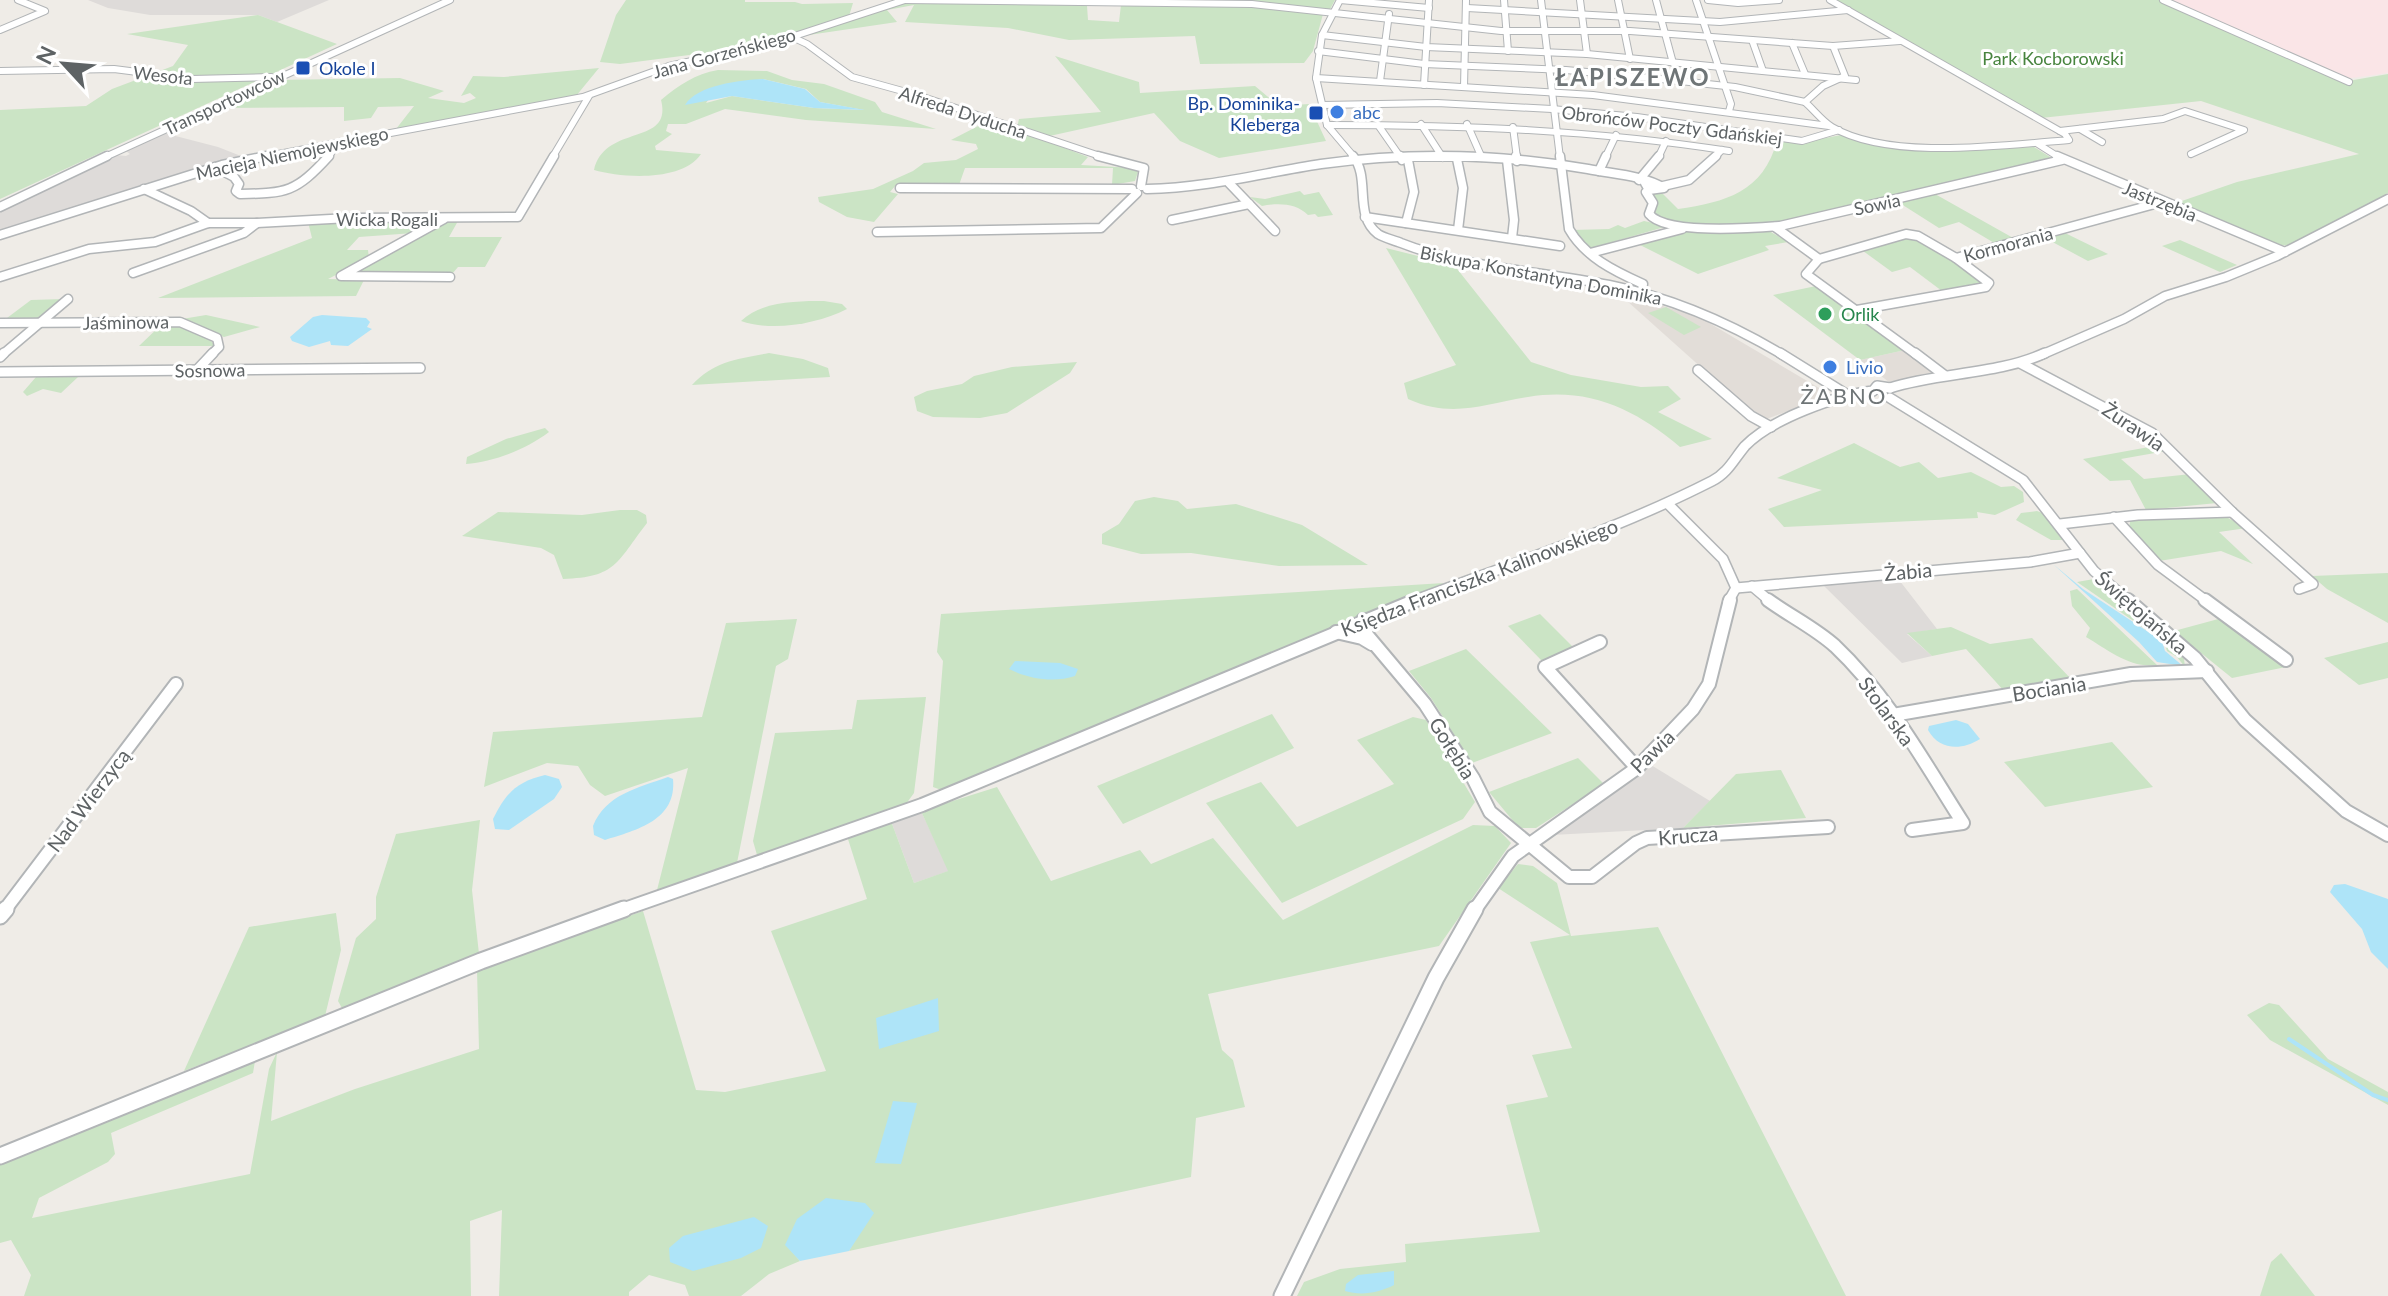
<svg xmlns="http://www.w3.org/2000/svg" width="2388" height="1296" font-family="Lato,sans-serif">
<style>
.industrial{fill:#dedbd9}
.education{fill:#e2ddd8}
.medical{fill:#fae5e7}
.green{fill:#cbe4c5;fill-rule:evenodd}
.water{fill:#aee4f8}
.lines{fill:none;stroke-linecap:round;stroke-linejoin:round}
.stream{stroke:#aee4f8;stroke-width:4}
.minor-far4-casing{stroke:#b2b5b7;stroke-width:8}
.minor-far3-casing{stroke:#b2b5b7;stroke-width:11}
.minor-far2-casing{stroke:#b2b5b7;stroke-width:12}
.minor-far1-casing{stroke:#b2b5b7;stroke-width:16}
.minor-casing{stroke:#b2b5b7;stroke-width:19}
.minor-far4{stroke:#fff;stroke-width:6}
.minor-far3{stroke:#fff;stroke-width:8}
.minor-far2{stroke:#fff;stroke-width:9}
.minor-far1{stroke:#fff;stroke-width:12}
.minor{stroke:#fff;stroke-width:15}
.transit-dot{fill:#1a4fb4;stroke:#fff;stroke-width:3}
.shop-dot{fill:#3f7fe0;stroke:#fff;stroke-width:3}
.leisure-dot{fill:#2e9e5b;stroke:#fff;stroke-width:3}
.labels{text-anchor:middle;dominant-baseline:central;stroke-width:6;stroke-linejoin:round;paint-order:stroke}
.far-street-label{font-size:18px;fill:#5e6365;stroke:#fff}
.far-park-label{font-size:18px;fill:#47843e;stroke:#fff}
.far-transit-label{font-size:18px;fill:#164399;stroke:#fff;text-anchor:start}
.far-shop-label{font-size:18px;fill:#366cbe;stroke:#fff;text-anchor:start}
.far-leisure-label{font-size:18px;fill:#27864d;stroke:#fff;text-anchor:start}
.street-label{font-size:20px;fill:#5e6365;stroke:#fff}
.neighbourhood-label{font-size:22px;letter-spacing:2px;fill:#6f7577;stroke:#fff}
.far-district-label{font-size:24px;font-weight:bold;letter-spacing:2px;fill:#6f7577;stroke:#fff}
</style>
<rect width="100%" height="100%" fill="#efece7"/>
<g class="industrial">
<polygon points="88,0 329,0 277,22 258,15 150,15 108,8"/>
<polygon points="164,133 218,147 246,158 0,233 0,210 67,181 116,155 126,156 130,154 126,151"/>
<polygon points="1896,576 1937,629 1907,634 1932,656 1902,663 1821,583"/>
<polygon points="1651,765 1710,801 1683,828 1552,835"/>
<polygon points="921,811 949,871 914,883 891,821"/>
</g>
<g class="education">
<polygon points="1617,292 1699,317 1826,392 1816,401 1761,421"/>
<polygon points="1905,350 1936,373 1889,382 1860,360"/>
</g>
<polygon class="medical" points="2165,0 2388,0 2388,73 2345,79"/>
<g class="green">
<polygon points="626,0 745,0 745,2 795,2 802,4 853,3 849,16 743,48 620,64 600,62 616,15"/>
<polygon points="910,0 1335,0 1328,13 1323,14 1313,51 1304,63 1200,64 1195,36 1069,40 1008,28 905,22 914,5 887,10 897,22 802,36 901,2 1080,5 1087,6 1088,20 1119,22 1121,5"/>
<polygon points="1834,0 2161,0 2348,81 2388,74 2388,193 2291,246 2273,244 2176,203 2237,182 2359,154 2201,101 2041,118"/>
<polygon points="258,15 337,44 0,199 0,110 86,106 112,89 173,66 188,45 127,34"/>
<polygon points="1055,56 1139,82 1140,93 1255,86 1279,106 1309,104 1326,141 1219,158 1180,141 1154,113 1045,137 1017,128 1019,119 1101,112"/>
<polygon points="599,68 576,96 396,129 414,106 378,107 371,118 344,121 344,107 218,108 276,80 400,78 444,91 428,98 464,103 476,98 470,93 461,96 473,76 504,77"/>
<path d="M718 70 767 71 792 80 824 84 875 102 882 112 936 129 806 120 725 109 686 124H668L666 131 672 134 655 146 656 150 701 154C682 182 622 178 594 170 605 123 673 147 661 100 679 85 695 74 718 70ZM763 79 806 89 820 102 864 110 814 108 732 96 706 103 717 87Z"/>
<polygon points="986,122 1036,137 1088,157 1081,165 1134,168 1138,172 1135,181 1112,185 1113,168 965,168 959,185 896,185 890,192 898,194 874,222 847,217 819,202 818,197 873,189 913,171 924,163 956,160 978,149 976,144 951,140"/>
<path d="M1841 135 1869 143 1939 150 2034 147 2055 160 1785 223C1743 227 1696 231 1656 217L1650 193H1662L1678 209C1726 202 1763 192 1777 141L1800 143Z"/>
<path d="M1300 191 1304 195 1319 192 1333 215 1318 217 1315 214 1308 215C1296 203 1278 203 1262 206L1250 197 1265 199Z"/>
<polygon points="1935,194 2015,239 1996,244 1959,222 1939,228 1898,202"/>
<polygon points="434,220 414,233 359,237 347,250 368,250 369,258 328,279 364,280 356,296 158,298 312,238 308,222 265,223"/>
<polygon points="458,221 449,237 502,237 485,267 458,267 452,274 421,276 350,272 444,223"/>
<polygon points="1644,221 1668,226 1588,249 1572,230 1609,229 1618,225 1625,228"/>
<polygon points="1696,229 1769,231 1788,242 1765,246 1769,250 1698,274 1634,242"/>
<polygon points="2065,233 2108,254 2088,261 2045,238"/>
<polygon points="1905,236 1913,237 1955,260 1982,280 1981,285 1942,291 1910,267 1892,272 1859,248"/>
<polygon points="2180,240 2237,265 2220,272 2162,246"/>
<path d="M1386 248 1454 265 1531 362 1571 375 1641 387 1668 386 1681 399 1658 412 1712 439 1680 447C1635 409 1589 387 1528 397 1483 404 1453 419 1408 399L1404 383 1456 365Z"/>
<polygon points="1816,286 1905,350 1860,360 1773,295"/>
<polygon points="64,299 39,321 3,321 31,300"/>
<path d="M824 301 842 304 847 309C817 324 773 332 741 321 762 301 797 301 824 301Z"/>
<polygon points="1666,307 1701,327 1684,335 1648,313"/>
<polygon points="206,315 260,327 224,337 182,319"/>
<path d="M163 323C181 325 205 330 215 346H139Z"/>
<path d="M769 353 803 359 828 368 830 377 692 385C714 361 737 359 769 353Z"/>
<polygon points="1077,362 1070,373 1007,413 980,418 933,417 917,411 914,397 927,391 962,384 974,376 1012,367"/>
<polygon points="59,375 78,377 61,393 43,389 27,396 23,392 36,377"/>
<path d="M545 428 549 432C527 449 493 462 466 464L467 457 506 439Z"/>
<polygon points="1854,443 1900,467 1919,462 1938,478 1971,472 2001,487 2014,486 2023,492 2024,502 1995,515 1977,512 1978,518 1784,527 1768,509 1822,490 1777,478"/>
<polygon points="2160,445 2166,451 2121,459 2144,479 2191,474 2217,503 2146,510 2130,480 2110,481 2083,459"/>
<polygon points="1154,497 1178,501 1187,509 1236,504 1302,525 1368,565 1279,566 1191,553 1141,554 1102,544 1102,534 1119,524 1135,501"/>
<path d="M620 510H637L646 515 647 523C616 563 617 577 563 579L554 555 541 548 462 536 498 512 582 515Z"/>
<polygon points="2037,511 2045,514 2063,540 2051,540 2016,520 2021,513"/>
<polygon points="2211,514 2228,518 2247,528 2219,532 2253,564 2221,551 2159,561 2129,527 2131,518"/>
<polygon points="2388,573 2388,623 2327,589 2312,576"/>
<polygon points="2094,579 2184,659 2185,667 2177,657 2167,651 2164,642 2077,582"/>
<polygon points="1444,583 944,791 933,787 943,661 937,652 941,614"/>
<path d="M2077 589 2157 665C2131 669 2108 650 2086 637L2090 628 2072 606 2070 591Z"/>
<polygon points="1540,614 1575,649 1542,661 1508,626"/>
<polygon points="2222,618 2286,667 2232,678 2174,631"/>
<polygon points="797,619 788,659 776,666 737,863 657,890 688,768 605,796 590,785 578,766 547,763 484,787 493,732 702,717 726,623"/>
<polygon points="1951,627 1990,644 2032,638 2072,680 2005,692 1966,649 1932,656 1907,633"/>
<polygon points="2388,642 2388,678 2359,685 2324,658"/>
<polygon points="1466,649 1552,733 1472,763 1431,698 1409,671"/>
<polygon points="926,697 914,793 906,804 757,855 753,841 775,733 852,729 857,700"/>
<polygon points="1272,714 1294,748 1123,824 1097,786"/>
<polygon points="1413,717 1426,720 1475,802 1463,819 1282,903 1206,803 1261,782 1297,827 1394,784 1357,740"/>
<polygon points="2112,742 2153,787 2045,807 2004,762"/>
<polygon points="1578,758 1604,784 1536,828 1519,828 1489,792"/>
<polygon points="1781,770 1806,818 1683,828 1736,774"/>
<polygon points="997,787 1051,881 1140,850 1151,864 1213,838 1283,920 1473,825 1495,826 1511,843 1439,946 1208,994 1222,1050 1233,1060 1245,1107 1196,1118 1191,1177 849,1251 862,1227 786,1245 800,1261 769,1274 741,1296 689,1296 685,1285 649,1275 629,1292 629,1296 499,1296 502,1210 470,1221 471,1296 24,1296 31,1275 11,1240 0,1243 0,1165 255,1061 253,1073 111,1133 115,1154 108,1162 39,1198 32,1218 250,1174 269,1069 277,1052 271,1121 355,1089 479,1049 477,970 643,911 696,1090 725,1092 826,1071 771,931 867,899 847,836 891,821 914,883 948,871 921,811"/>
<polygon points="480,820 472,890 479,954 343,1010 338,1001 356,938 376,919 376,897 396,834"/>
<polygon points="1518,864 1533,866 1557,883 1571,936 1658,927 1846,1296 1297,1296 1304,1282 1340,1269 1406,1262 1405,1244 1540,1232 1506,1105 1548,1097 1532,1055 1572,1048 1530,942 1570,935 1498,888"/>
<polygon points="336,913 341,950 325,1016 184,1071 249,927"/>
<polygon points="2269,1003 2279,1005 2328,1059 2388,1092 2388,1105 2270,1040 2247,1015"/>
<polygon points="2281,1253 2315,1296 2260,1296 2271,1262"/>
</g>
<g class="water">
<path d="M763 79 805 89 820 102 865 110 814 108 732 96 685 105C697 85 740 80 763 79Z"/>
<polygon points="322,315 366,318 370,322 367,327 372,329 348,346 331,345 330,341 309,347 292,341 290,337 313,317"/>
<polygon points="2053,564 2083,589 2162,641 2165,651 2183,666 2157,662 2139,642"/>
<path d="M1015 661 1060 663 1078 669 1075 676C1054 683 1029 679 1009 669Z"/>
<path d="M1956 720 1968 724 1980 739C1961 751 1939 750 1928 730L1929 726Z"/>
<path d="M545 775 559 779 562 787 554 799 509 830 495 829 493 819C506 793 516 782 545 775Z"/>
<path d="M668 777 673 779C677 820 637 830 605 840L594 835 593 826C606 794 638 788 668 777Z"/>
<polygon points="2345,884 2388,899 2388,969 2371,952 2362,929 2330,892 2334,885"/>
<polygon points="938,998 939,1031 879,1049 876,1018"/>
<polygon points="893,1101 917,1103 901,1164 875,1163"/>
<polygon points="826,1198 865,1203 874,1213 849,1251 800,1261 785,1245 797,1219"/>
<polygon points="754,1217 768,1226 761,1248 741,1258 693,1271 670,1262 669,1248 683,1236"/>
<path d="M1394 1271V1285C1378 1293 1361 1296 1345 1291L1346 1284 1358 1275Z"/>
</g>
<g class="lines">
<polyline class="stream" points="2289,1039 2373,1095 2388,1100"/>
<g class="minor-far4-casing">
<g id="minor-far4">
<polyline points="904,0 1252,4 1501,31 1630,31 1833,46"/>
<polyline points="1340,0 1322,35 1316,78 1327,125 1355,158"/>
<polyline points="1340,0 1429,8"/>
<polyline points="1504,0 1508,51"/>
<polyline points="1541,0 1560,158"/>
<polyline points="1580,0 1587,54"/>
<polyline points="1618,0 1630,59"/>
<polyline points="1656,0 1673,63"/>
<polyline points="1696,0 1731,104 1729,111"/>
<polyline points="1708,0 1738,3 1779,0"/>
<path d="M1830 0 2065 134 2069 140C2004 145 1890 161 1832 127 1822 121 1814 110 1805 102L1823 86 1845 76 1833 46 1900 41"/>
<polyline points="2163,0 2349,82"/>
<polyline points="1467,8 1720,22 1848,10"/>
<polyline points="0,30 45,11 18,0"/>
<polyline points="1322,35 1426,47 1587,54 1856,80"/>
<polyline points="792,37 807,44 852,77 917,95 1106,158"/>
<polyline points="1752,40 1763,71"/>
<polyline points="1792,43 1805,74"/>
<polyline points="1318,51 1424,64 1566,70 1671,80 1735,87 1805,102"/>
<polyline points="0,71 114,69 192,79 271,77"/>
<polyline points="1316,78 1593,95 1829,126"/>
<polyline points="1380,81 1389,14"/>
<polyline points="1424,85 1429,0"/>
<polyline points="1464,87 1466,0"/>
<polyline points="1322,105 1437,103 1552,109 1637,117 1802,141 1839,130"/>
<polyline points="1421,124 1443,158"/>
<polyline points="1467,124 1482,158"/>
<path d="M1327 125C1462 125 1595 130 1729 151"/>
<polyline points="1378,125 1401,158"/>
<polyline points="1513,127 1517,158"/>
<polyline points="2080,129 2102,142"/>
<polyline points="2060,131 2163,119 2185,111 2244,130 2191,154"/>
<polyline points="2038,144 2060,158"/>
<polyline points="103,158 450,0"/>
<polyline points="257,158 583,97 669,66 773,43 905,0"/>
<polyline points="327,158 340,142"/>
<polyline points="552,158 589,96"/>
<polyline points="1384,158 1488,158"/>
<polyline points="1605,158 1616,135"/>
<polyline points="1658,158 1666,141"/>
<polyline points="1714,158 1722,150"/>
</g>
</g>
<g class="minor-far3-casing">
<g id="minor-far3">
<polyline points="1098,156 1144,168 1141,186"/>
<path d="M1353 156C1371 178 1353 215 1378 234 1384 238 1394 240 1401 243 1464 268 1542 271 1609 285 1673 298 1728 322 1783 355"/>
<polyline points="1400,156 1402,160"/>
<polyline points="1516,156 1517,161"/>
<path d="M1560 156 1569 229C1585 257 1614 271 1643 284L1642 291"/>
<polyline points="2057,156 2285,252"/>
<polyline points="1457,159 1463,188 1458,230"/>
<polyline points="1507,160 1514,220 1512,238"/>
<path d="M215 167 234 177 239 184 236 191 240 194C287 193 295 193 329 156"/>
<polyline points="1599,171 1606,156"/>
<polyline points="1639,180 1659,156"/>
<polyline points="1229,183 1275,231"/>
<polyline points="1663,186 1689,180 1716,156"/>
<polyline points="900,188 1132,189"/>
<polyline points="144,189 191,211 208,223"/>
<path d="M1147 189C1207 188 1262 173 1321 164 1408 152 1501 154 1588 169 1612 174 1643 175 1664 188L1649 190 1645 183"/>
<path d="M1649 190 1646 192 1653 203 1649 214C1666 235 1754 228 1780 226L2062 160"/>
<polyline points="0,207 107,156"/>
<polyline points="1365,217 1560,246"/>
<polyline points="444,219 341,276 450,277"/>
<polyline points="1172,220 1249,204"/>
<polyline points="257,223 349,218 518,217 554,156"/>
<polyline points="1406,223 1414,192 1408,160"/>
<polyline points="1775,227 1819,259 1906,234 1918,236 1956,258 2162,202"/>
<polyline points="877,232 1101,228 1137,193"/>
<polyline points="0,235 222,165 267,156"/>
<polyline points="1590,253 1682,229"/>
<polyline points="1819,259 1806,274 1917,355"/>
<polyline points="0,277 89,249 155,242 208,223 257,223 244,233 133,273"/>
<polyline points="1857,310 1986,287 1989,283 1956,258"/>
<polyline points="0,323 180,322 217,338 219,347 211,355"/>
<polyline points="2,355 68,299"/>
<polyline points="2041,355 2124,319 2165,296 2226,277 2277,256 2388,199"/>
</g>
</g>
<g class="minor-far2-casing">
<g id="minor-far2">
<polyline points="1780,353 1846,394"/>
<polyline points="1915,353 1944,375"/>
<polyline points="0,357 4,353"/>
<polyline points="2020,363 2152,433 2232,512 2313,584 2299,589"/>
<polyline points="197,370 213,353"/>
<polyline points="1698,370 1751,416 1771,427"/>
<polyline points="0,372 420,368"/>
<path d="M1890 388C1940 372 1997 375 2045 353"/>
<polyline points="1890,398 2023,480 2094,571 2130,602"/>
<polyline points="1668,504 1723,559 1736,588 1728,602"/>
<polyline points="2114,517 2158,565 2208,602"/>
<polyline points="2060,524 2138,515 2232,512"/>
<polyline points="1752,586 1771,602"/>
<polyline points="1736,588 2030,562 2080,553"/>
<path d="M1410 602C1511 564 1616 530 1712 481 1728 473 1734 459 1745 446 1771 419 1837 395 1873 391L1877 386 1890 388"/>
</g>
</g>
<g class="minor-far1-casing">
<g id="minor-far1">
<path d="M1768 600C1790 616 1815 628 1835 646 1888 696 1924 762 1963 823L1912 830"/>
<polyline points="2128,600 2195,658 2245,720 2346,811 2388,835"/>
<polyline points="2205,600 2286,660"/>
<polyline points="1363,620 1367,635 1425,704 1473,778 1490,812 1569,877 1592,877 1636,843 1647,838 1828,827"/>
<polyline points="1336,632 1362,638 1372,644"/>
<polyline points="1600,642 1545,667 1637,768"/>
<polyline points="1893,715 2131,674 2207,671"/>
<polyline points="4,911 176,684"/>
<polyline points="619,911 922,805 1416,600"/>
<polyline points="1474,911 1513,856 1637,768 1693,709 1709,684 1730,600"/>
</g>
</g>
<g class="minor-casing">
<g id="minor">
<polyline points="0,916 6,909"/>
<polyline points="0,1156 481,961 624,909"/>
<polyline points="1282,1296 1436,978 1475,909"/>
</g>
</g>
<use href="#minor-far4" class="minor-far4"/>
<use href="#minor-far3" class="minor-far3"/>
<use href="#minor-far2" class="minor-far2"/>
<use href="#minor-far1" class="minor-far1"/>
<use href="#minor" class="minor"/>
</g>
<g class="transit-dot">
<rect x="295" y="60" width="16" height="16" rx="4"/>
<rect x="1308" y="105" width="16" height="16" rx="4"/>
</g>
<g class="shop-dot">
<circle cx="1337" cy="112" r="8"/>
<circle cx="1830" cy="367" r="8"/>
</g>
<circle class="leisure-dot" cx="1825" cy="314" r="8"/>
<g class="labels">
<g class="far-street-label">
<text transform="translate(724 53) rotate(-15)">Jana Gorzeńskiego</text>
<text transform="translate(163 75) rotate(6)">Wesoła</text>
<text transform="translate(224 102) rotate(-25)">Transportowców</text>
<text transform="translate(963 112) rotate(18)">Alfreda Dyducha</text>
<text transform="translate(1672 125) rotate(7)">Obrońców Poczty Gdańskiej</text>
<text transform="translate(292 153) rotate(-12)">Macieja Niemojewskiego</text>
<text transform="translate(2160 201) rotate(22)">Jastrzębia</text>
<text transform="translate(1877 204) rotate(-12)">Sowia</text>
<text x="387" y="219">Wicka Rogali</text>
<text transform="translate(2008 244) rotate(-15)">Kormorania</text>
<text transform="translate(1541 275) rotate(11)">Biskupa Konstantyna Dominika</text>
<text transform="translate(126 322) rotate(-1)">Jaśminowa</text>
<text transform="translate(210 370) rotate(-1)">Sosnowa</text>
</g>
<g class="far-park-label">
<text x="2053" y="58">Park Kocborowski</text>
</g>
<g class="far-transit-label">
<text x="319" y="68">Okole I</text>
<text x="1300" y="103" text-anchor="end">Bp. Dominika-<tspan x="1300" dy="21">Kleberga</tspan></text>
</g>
<g class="far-shop-label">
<text x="1353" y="112">abc</text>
<text x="1846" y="367">Livio</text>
</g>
<g class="far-leisure-label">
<text x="1841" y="314">Orlik</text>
</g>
<g class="street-label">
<text transform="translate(2134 426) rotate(34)">Żurawia</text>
<text transform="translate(1908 571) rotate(-5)">Żabia</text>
<text transform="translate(1479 577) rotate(-21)">Księdza Franciszka Kalinowskiego</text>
<text transform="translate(2142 612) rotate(41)">Świętojańska</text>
<text transform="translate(2049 688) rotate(-9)">Bociania</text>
<text transform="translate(1887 711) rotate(54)">Stolarska</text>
<text transform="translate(1453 748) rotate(58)">Gołębia</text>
<text transform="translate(1652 751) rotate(-44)">Pawia</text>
<text transform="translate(88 800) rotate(-53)">Nad Wierzycą</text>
<text transform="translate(1688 835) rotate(-5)">Krucza</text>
</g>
<g class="neighbourhood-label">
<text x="1844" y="395">ŻABNO</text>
</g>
<g class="far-district-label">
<text x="1633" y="76">ŁAPISZEWO</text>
</g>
</g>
<g transform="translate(64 64) rotate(296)" stroke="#ffffff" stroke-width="6" paint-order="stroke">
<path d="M0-6L14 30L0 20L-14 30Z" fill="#5e6365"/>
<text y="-12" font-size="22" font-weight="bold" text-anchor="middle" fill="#5e6365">N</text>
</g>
</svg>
